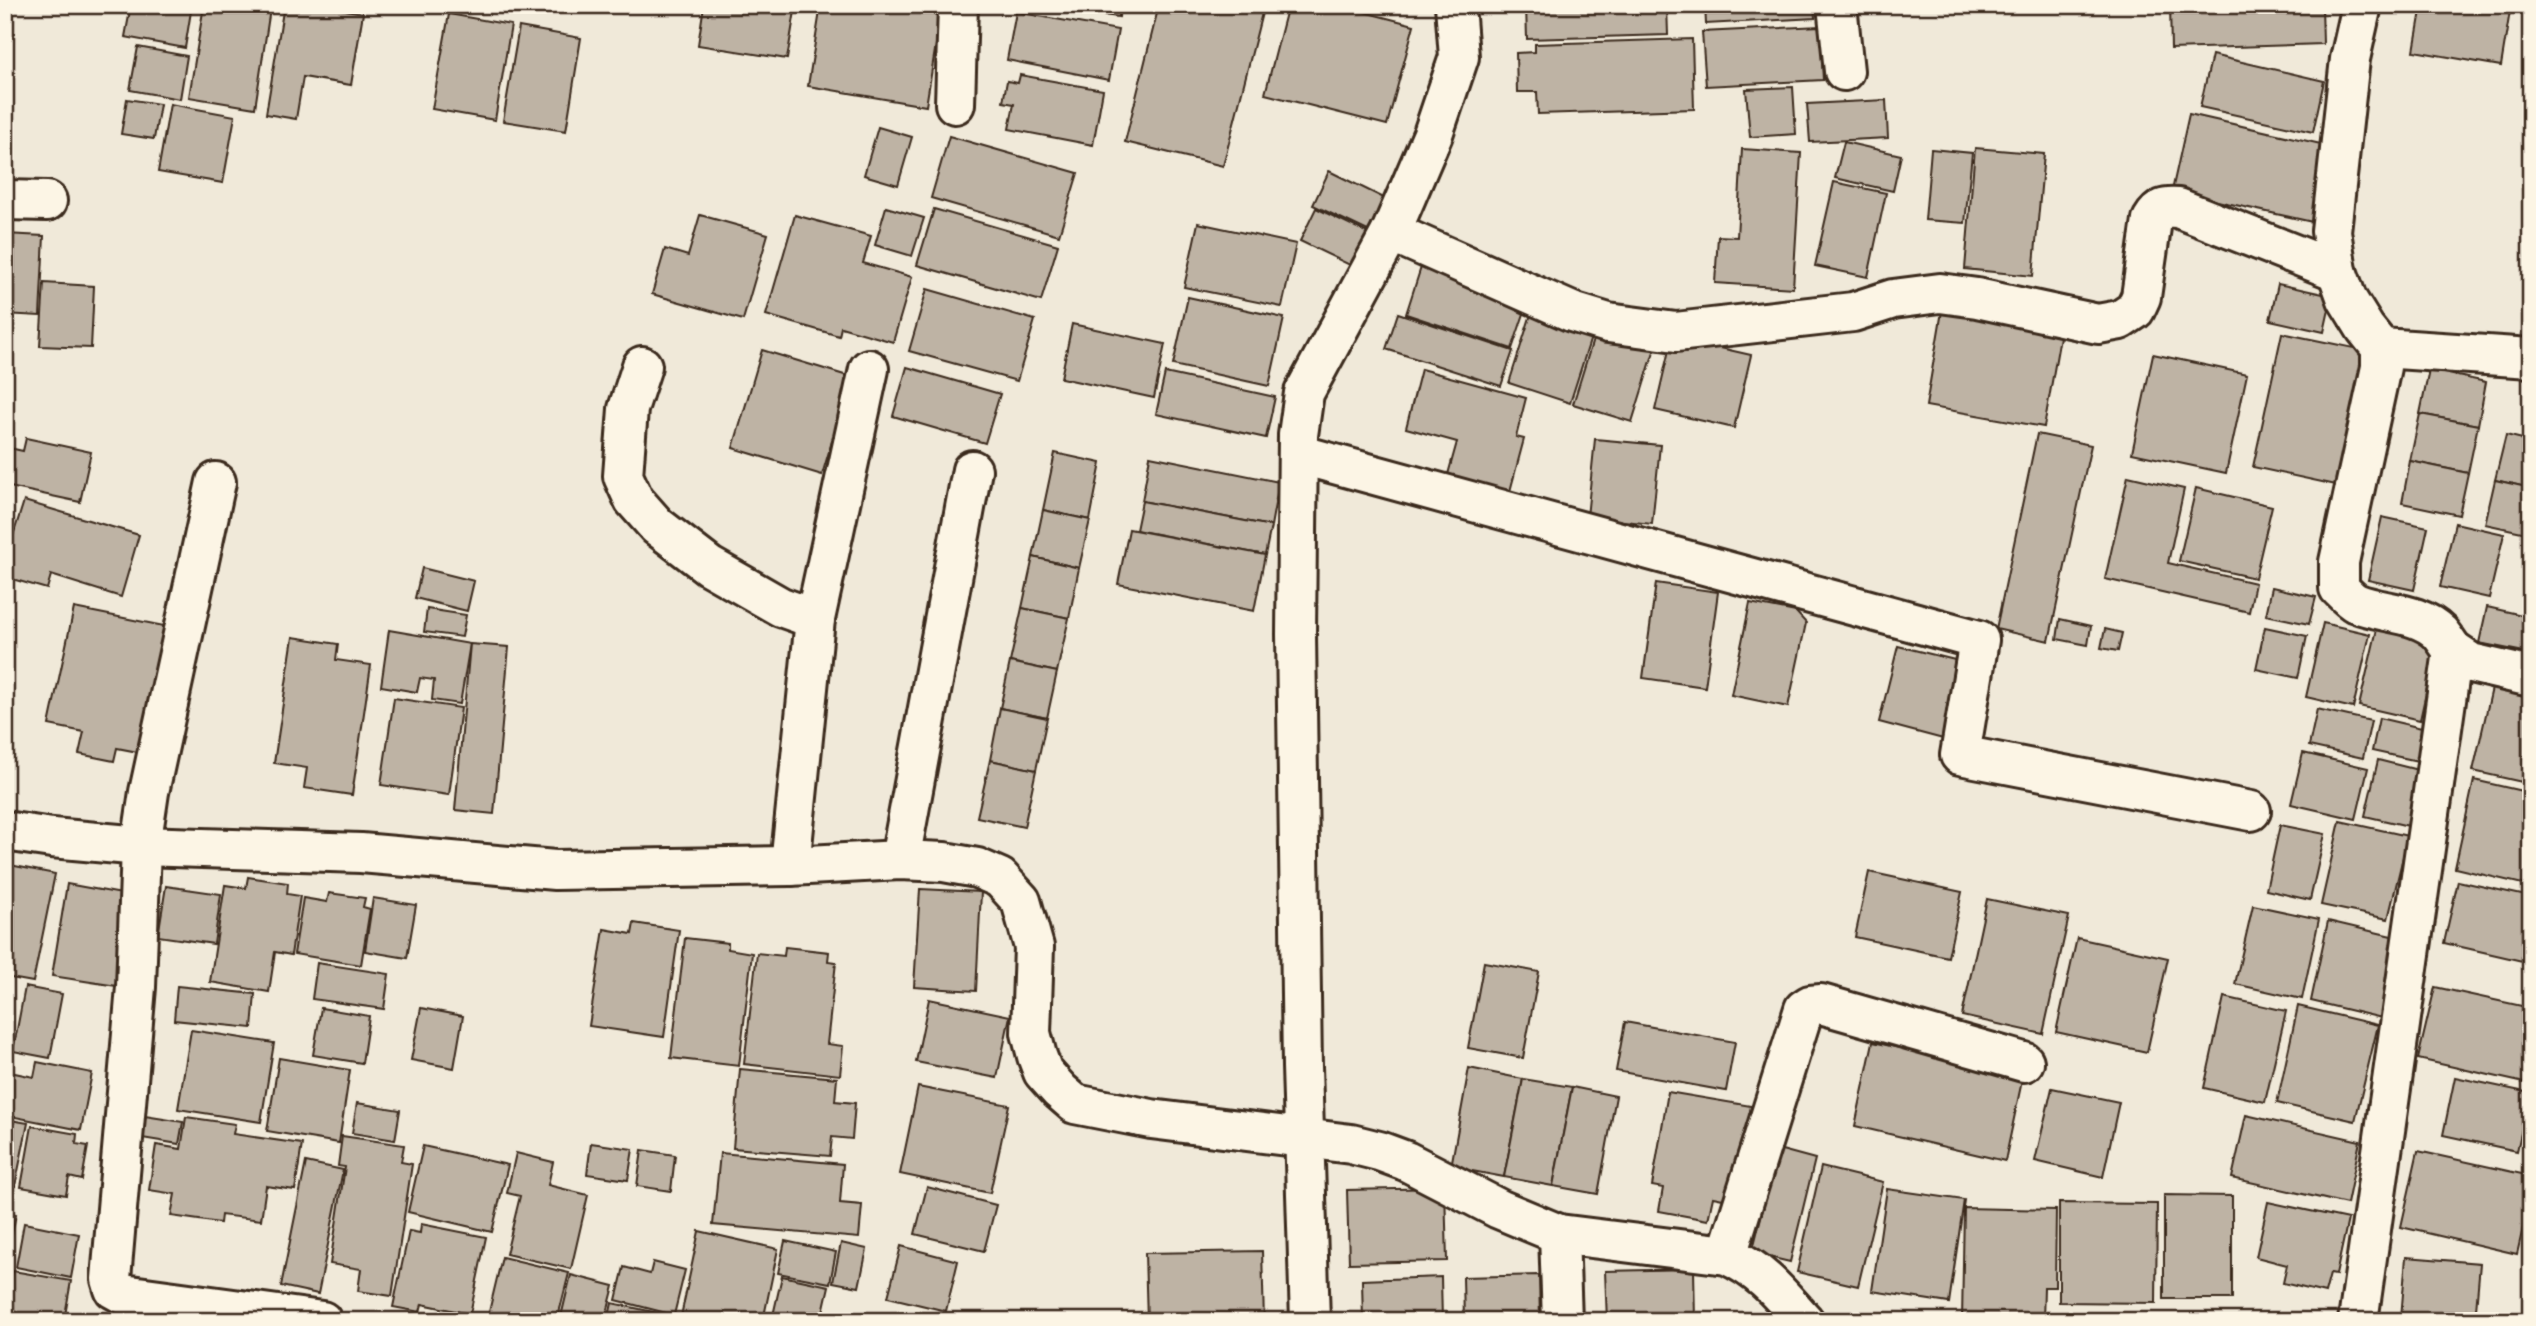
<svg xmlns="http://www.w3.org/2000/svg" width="2536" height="1326" font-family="'Playpen Sans',sans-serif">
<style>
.building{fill:#beb3a4;stroke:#3b2a1e;stroke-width:2}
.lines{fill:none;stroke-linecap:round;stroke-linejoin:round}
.minor-casing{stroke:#3b2a1e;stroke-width:44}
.minor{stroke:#fcf5e5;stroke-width:38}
</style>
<rect width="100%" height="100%" fill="#f0e9d9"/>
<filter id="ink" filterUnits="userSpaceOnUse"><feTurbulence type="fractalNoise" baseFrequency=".0143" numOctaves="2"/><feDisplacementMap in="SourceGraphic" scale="14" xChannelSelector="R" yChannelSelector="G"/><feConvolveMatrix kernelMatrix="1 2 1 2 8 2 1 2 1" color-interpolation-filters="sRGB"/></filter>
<g filter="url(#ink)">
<g class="building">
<polygon points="131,5 192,5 185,48 125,37"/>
<polygon points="204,5 245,5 270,9 255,108 189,97"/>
<polygon points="284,5 316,5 363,13 351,85 303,77 296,119 266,114"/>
<polygon points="704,5 796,5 787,59 698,45"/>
<polygon points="821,5 897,5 941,13 926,106 808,86"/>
<polygon points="1026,5 1120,5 1119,17"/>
<polygon points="1159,5 1264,5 1223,166 1125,142"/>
<polygon points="1288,5 1337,5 1414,25 1387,125 1265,94"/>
<polygon points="1526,5 1667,5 1668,35 1527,39"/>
<polygon points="1705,5 1814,5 1815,18 1706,24"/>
<polygon points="2170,5 2322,5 2323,44 2171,49"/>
<polygon points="2422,5 2511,5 2501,66 2414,51"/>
<polygon points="1016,12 1118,30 1109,80 1007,60"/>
<polygon points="449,14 511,25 495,120 432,109"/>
<polygon points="1820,26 1823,80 1706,86 1702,32"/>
<polygon points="519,27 581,38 566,131 503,121"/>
<polygon points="1692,39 1694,109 1538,114 1537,92 1517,92 1516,53 1535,52 1535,44"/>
<polygon points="138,47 187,56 180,99 130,90"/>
<polygon points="2212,55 2324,81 2313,132 2200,107"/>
<polygon points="1020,75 1103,90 1093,145 1009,129 1014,104 1003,102 1007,81 1018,83"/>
<polygon points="1793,87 1796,134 1750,137 1746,89"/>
<polygon points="127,99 160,104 154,139 121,134"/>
<polygon points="1886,100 1888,138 1810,142 1807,104"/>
<polygon points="170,104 235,116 223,183 158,172"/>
<polygon points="2189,114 2334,147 2317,223 2172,191"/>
<polygon points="878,127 912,137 898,185 864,175"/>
<polygon points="949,136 1078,173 1059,235 931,198"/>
<polygon points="1844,142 1901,155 1893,191 1835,178"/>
<polygon points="1975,148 2044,154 2033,276 1965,269"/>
<polygon points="1742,149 1801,153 1793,288 1715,283 1718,236 1737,237"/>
<polygon points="1931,149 1972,153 1965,223 1925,220"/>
<polygon points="1329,171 1388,200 1372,233 1313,205"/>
<polygon points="1834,182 1886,193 1868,277 1815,266"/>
<polygon points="886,207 924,218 912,256 875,245"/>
<polygon points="1316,208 1370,234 1354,267 1300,241"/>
<polygon points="934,209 1058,245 1041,301 917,265"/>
<polygon points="700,215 768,234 743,320 652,294 665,249 688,256"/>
<polygon points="795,215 871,236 863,263 912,277 893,342 841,327 839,336 766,315"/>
<polygon points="1198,223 1296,244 1282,307 1184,287"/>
<polygon points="5,234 44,236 40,316 5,314"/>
<polygon points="1423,261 1530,296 1512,349 1406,314"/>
<polygon points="44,283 94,286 91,348 40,346"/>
<polygon points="2278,284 2332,296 2324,332 2270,320"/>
<polygon points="927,289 1035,320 1017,381 909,351"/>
<polygon points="1188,297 1284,318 1269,386 1173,365"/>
<polygon points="1532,311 1593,331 1570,403 1509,383"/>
<polygon points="1942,311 2061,331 2044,427 1926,406"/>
<polygon points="1398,313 1513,351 1501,386 1386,349"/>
<polygon points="1072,324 1165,344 1154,398 1061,378"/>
<polygon points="1596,330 1655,348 1632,422 1573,404"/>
<polygon points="2282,333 2378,353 2350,488 2253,467"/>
<polygon points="1672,337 1751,355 1734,428 1655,410"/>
<polygon points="762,350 851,377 822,475 733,448"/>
<polygon points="2153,354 2247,374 2226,473 2132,453"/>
<polygon points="907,367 1000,394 985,443 893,416"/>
<polygon points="1421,369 1526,398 1516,437 1524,439 1509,495 1447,478 1457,442 1406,428"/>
<polygon points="2429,370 2486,382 2478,425 2420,414"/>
<polygon points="1165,373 1275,397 1266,438 1156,414"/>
<polygon points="2420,414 2478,425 2468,473 2410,461"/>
<polygon points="2037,434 2091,445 2049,641 1996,629"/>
<polygon points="2506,435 2531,441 2531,488 2495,480"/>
<polygon points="26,438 91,452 80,502 5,486 5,447 23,451"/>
<polygon points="1595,439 1660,445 1652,524 1587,517"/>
<polygon points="1055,453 1101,463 1090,520 1043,510"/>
<polygon points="1150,456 1279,482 1271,526 1142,501"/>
<polygon points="2410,461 2468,473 2459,515 2402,503"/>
<polygon points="2128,476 2184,489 2168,563 2255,583 2249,612 2105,579"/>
<polygon points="2495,480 2531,488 2531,534 2485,524"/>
<polygon points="2196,488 2272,506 2255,578 2179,561"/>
<polygon points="24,501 139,535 121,597 51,575 47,589 5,577 5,561"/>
<polygon points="1142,501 1271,526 1265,555 1136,530"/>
<polygon points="1043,510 1090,520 1079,568 1033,557"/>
<polygon points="2382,517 2428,527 2414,590 2368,580"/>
<polygon points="2455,523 2504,534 2489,598 2440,587"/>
<polygon points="1129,529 1265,555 1254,611 1118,584"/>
<polygon points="1033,557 1079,568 1069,618 1022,608"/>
<polygon points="422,568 474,581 467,611 415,598"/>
<polygon points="1656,583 1718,592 1705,687 1643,678"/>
<polygon points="2272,587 2316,597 2309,624 2266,615"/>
<polygon points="1750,603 1796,612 1806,623 1788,707 1731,695"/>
<polygon points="2487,607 2531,617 2524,652 2479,643"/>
<polygon points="74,608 164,626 138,752 117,748 114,761 79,754 84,732 49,725"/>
<polygon points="1022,608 1069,618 1057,672 1010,662"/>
<polygon points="427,609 466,615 462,637 424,632"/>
<polygon points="2060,619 2091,626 2088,645 2057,639"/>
<polygon points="2323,623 2370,634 2353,708 2306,697"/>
<polygon points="2265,627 2307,636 2298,678 2256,669"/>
<polygon points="2105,629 2122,633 2118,651 2101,648"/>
<polygon points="2377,629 2437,643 2420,720 2359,706"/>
<polygon points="389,630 470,644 460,704 432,700 434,680 420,678 417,692 381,686"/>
<polygon points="293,637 338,644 336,660 371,665 352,795 304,788 307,768 274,763"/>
<polygon points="470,644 509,647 494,814 455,810"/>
<polygon points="1898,646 1963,662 1943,739 1879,722"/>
<polygon points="1010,662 1057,672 1047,718 1000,708"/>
<polygon points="2492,688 2531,697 2531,784 2473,771"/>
<polygon points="394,698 461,708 449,795 381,785"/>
<polygon points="1000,708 1047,718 1036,770 990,760"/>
<polygon points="2317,709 2371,721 2363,758 2309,746"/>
<polygon points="2379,718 2426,729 2418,761 2372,751"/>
<polygon points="2303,753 2368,768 2356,819 2291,804"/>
<polygon points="990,760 1036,770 1024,827 977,817"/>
<polygon points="2378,760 2426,772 2413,827 2365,816"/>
<polygon points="2474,780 2531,793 2531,886 2455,868"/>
<polygon points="2340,821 2408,836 2388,919 2321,905"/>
<polygon points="2280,825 2325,834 2310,900 2266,890"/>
<polygon points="5,864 55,874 33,982 5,977"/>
<polygon points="1869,872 1962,892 1948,957 1855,937"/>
<polygon points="248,877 288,883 287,894 300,896 291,955 275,952 269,992 210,982 225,885 246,888"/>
<polygon points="2458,881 2531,897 2531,963 2444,943"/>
<polygon points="67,884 133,896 117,986 52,976"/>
<polygon points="166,886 221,894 214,944 158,936"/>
<polygon points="920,889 981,892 976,991 914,987"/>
<polygon points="329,893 365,898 363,907 370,909 361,965 294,954 303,898 327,902"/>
<polygon points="373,898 416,905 407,958 365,951"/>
<polygon points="1987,899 2069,916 2043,1034 1962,1016"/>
<polygon points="2253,905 2319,919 2302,999 2235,984"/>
<polygon points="2328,921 2400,938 2382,1018 2311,1001"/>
<polygon points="634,923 679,930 664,1037 589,1026 604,929 632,934"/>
<polygon points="685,938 728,943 728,949 752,953 739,1066 671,1058"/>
<polygon points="2077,938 2168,958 2147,1052 2056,1032"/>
<polygon points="785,947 829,952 828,961 836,962 827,1044 843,1046 840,1075 744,1064 757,953 784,956"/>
<polygon points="1484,962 1539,972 1523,1058 1468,1048"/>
<polygon points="317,963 389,974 384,1009 312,999"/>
<polygon points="177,986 255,994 252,1028 174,1020"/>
<polygon points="25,987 62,994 50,1058 13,1051"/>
<polygon points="2435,987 2531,1008 2529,1084 2418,1059"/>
<polygon points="2224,997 2286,1011 2265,1102 2204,1088"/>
<polygon points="929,999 1010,1016 997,1078 916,1062"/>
<polygon points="2298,1006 2378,1025 2355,1121 2277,1103"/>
<polygon points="321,1008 369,1016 362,1063 313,1055"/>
<polygon points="421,1008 463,1016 454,1068 411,1060"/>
<polygon points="1625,1022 1735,1042 1726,1091 1616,1071"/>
<polygon points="191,1030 274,1043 261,1122 178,1109"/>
<polygon points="1873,1042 2023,1076 2005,1161 1855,1126"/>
<polygon points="279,1058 350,1070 339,1143 267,1131"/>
<polygon points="37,1062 92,1073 81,1130 5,1115 5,1071 34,1077"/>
<polygon points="1469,1068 1523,1079 1504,1177 1451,1167"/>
<polygon points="740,1069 837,1078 835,1101 855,1103 852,1139 832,1137 830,1156 733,1148"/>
<polygon points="2455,1077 2530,1093 2517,1151 2443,1135"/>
<polygon points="1523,1079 1572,1087 1553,1186 1504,1177"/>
<polygon points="918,1087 1009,1105 990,1193 900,1174"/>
<polygon points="1572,1087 1616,1096 1598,1194 1553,1186"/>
<polygon points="2052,1088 2119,1102 2103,1177 2035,1161"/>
<polygon points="1668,1092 1751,1106 1733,1201 1713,1197 1708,1220 1659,1211 1663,1188 1652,1186"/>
<polygon points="357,1103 400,1110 395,1140 352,1133"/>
<polygon points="2246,1115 2360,1141 2347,1204 2232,1178"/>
<polygon points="145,1116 183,1122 179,1144 142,1138"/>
<polygon points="186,1117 235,1124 233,1134 302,1144 295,1190 266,1186 261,1220 221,1215 220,1223 171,1216 175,1194 149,1190 156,1145 181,1149"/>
<polygon points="5,1119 28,1123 15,1186 5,1184"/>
<polygon points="32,1126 77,1134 76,1144 88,1146 82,1180 69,1177 66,1195 21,1187"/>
<polygon points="342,1136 404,1145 401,1162 412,1164 392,1296 358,1291 361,1269 330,1264 345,1167 338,1166"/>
<polygon points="591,1143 633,1149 628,1180 587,1174"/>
<polygon points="423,1146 508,1165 492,1232 408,1212"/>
<polygon points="1778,1149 1815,1159 1790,1262 1752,1253"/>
<polygon points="642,1150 675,1155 671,1191 637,1186"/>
<polygon points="2418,1151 2531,1176 2531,1193 2517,1254 2401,1227"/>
<polygon points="516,1153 553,1162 548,1185 588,1195 571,1269 506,1254 520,1196 507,1193"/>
<polygon points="720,1153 843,1164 840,1203 862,1205 859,1238 713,1225"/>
<polygon points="306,1162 343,1170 318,1294 281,1286"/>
<polygon points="1821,1167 1883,1182 1858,1286 1797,1272"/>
<polygon points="927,1187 996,1205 984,1251 915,1234"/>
<polygon points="1445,1188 1447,1261 1349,1263 1347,1190"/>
<polygon points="1887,1189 1964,1200 1949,1303 1872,1291"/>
<polygon points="2164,1195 2232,1196 2232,1299 2164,1299"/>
<polygon points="2268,1202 2348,1219 2336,1275 2330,1274 2325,1293 2283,1283 2287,1265 2256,1257"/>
<polygon points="2059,1203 2157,1204 2156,1303 2059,1302"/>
<polygon points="1964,1208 2056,1210 2055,1287 2044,1287 2043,1321 1962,1321"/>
<polygon points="5,1212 16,1214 8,1254 5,1253"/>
<polygon points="24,1223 79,1234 71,1278 16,1267"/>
<polygon points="421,1224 486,1237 470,1314 422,1304 420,1312 393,1307 409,1231 420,1233"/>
<polygon points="699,1231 778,1249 763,1321 680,1321"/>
<polygon points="785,1241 836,1252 830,1283 778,1273"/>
<polygon points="841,1243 867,1249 859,1287 833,1282"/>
<polygon points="901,1246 958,1261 946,1311 888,1297"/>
<polygon points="1262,1251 1264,1321 1147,1321 1145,1253"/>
<polygon points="502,1257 569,1273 557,1321 509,1321 488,1316"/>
<polygon points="2406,1257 2480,1263 2475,1321 2401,1318"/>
<polygon points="653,1262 685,1270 674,1315 616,1300 624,1267 650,1274"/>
<polygon points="1694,1269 1695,1321 1607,1321 1605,1271"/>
<polygon points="13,1271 71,1281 64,1321 52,1321 5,1312"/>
<polygon points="571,1275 614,1286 605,1321 560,1321"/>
<polygon points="1539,1275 1540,1321 1464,1321 1463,1277"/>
<polygon points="782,1276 829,1286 821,1321 772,1320"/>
<polygon points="1441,1277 1442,1321 1363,1321 1362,1280"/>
<polygon points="612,1303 676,1317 676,1321 608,1321"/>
</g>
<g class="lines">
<g class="minor-casing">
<g id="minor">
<polyline points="1837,5 1844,71"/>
<polyline points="955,104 958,5"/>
<polyline points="5,200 47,201"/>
<path d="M1391 232 1572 312 1608 323 1676 332 1853 312 1893 299 1940 293 1977 298 2098 324 2120 320 2135 310 2141 297 2152 220C2159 208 2165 207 2178 208L2337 271"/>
<polyline points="2381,348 2531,358"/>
<polyline points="642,366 628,409 623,476 634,500 657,526 709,566 781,607 815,619"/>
<polyline points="1298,454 1979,640 1960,755 2251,811"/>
<polyline points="216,482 149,792 141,846 136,987 111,1279 114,1289 123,1294 322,1321"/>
<polyline points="2453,651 2471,663 2531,677"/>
<path d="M5 831 52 838 141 846 361 853 555 870 790 866 900 860 944 862 977 868 1000 878 1021 901 1034 947 1031 1033 1037 1056 1043 1072 1060 1091 1075 1104 1151 1119 1351 1144 1379 1151 1406 1161 1499 1209 1559 1234 1727 1255C1762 1271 1779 1293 1804 1321"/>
<polyline points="900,860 972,470"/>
<polyline points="790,866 815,619 869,369"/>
<polyline points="1559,1234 1562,1321"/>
<polyline points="1727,1255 1804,1009 1810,1005 1821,1004 2024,1062"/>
<polyline points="1310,1321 1302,1067 1296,634 1298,435 1304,393 1391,232 1433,134 1459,57 1455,5"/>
<path d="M2358 1321 2453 651C2449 646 2445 639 2440 633 2418 611 2383 614 2356 603 2350 600 2344 593 2339 588V562L2381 367V348L2365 328 2347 299 2337 271 2331 231 2350 59 2362 5"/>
</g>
</g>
<use href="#minor" class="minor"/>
</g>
</g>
<rect width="2536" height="1326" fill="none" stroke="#fcf5e5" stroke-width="28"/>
<rect x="14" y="14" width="2508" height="1298" fill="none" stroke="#3b2a1e" stroke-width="2.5" filter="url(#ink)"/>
</svg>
